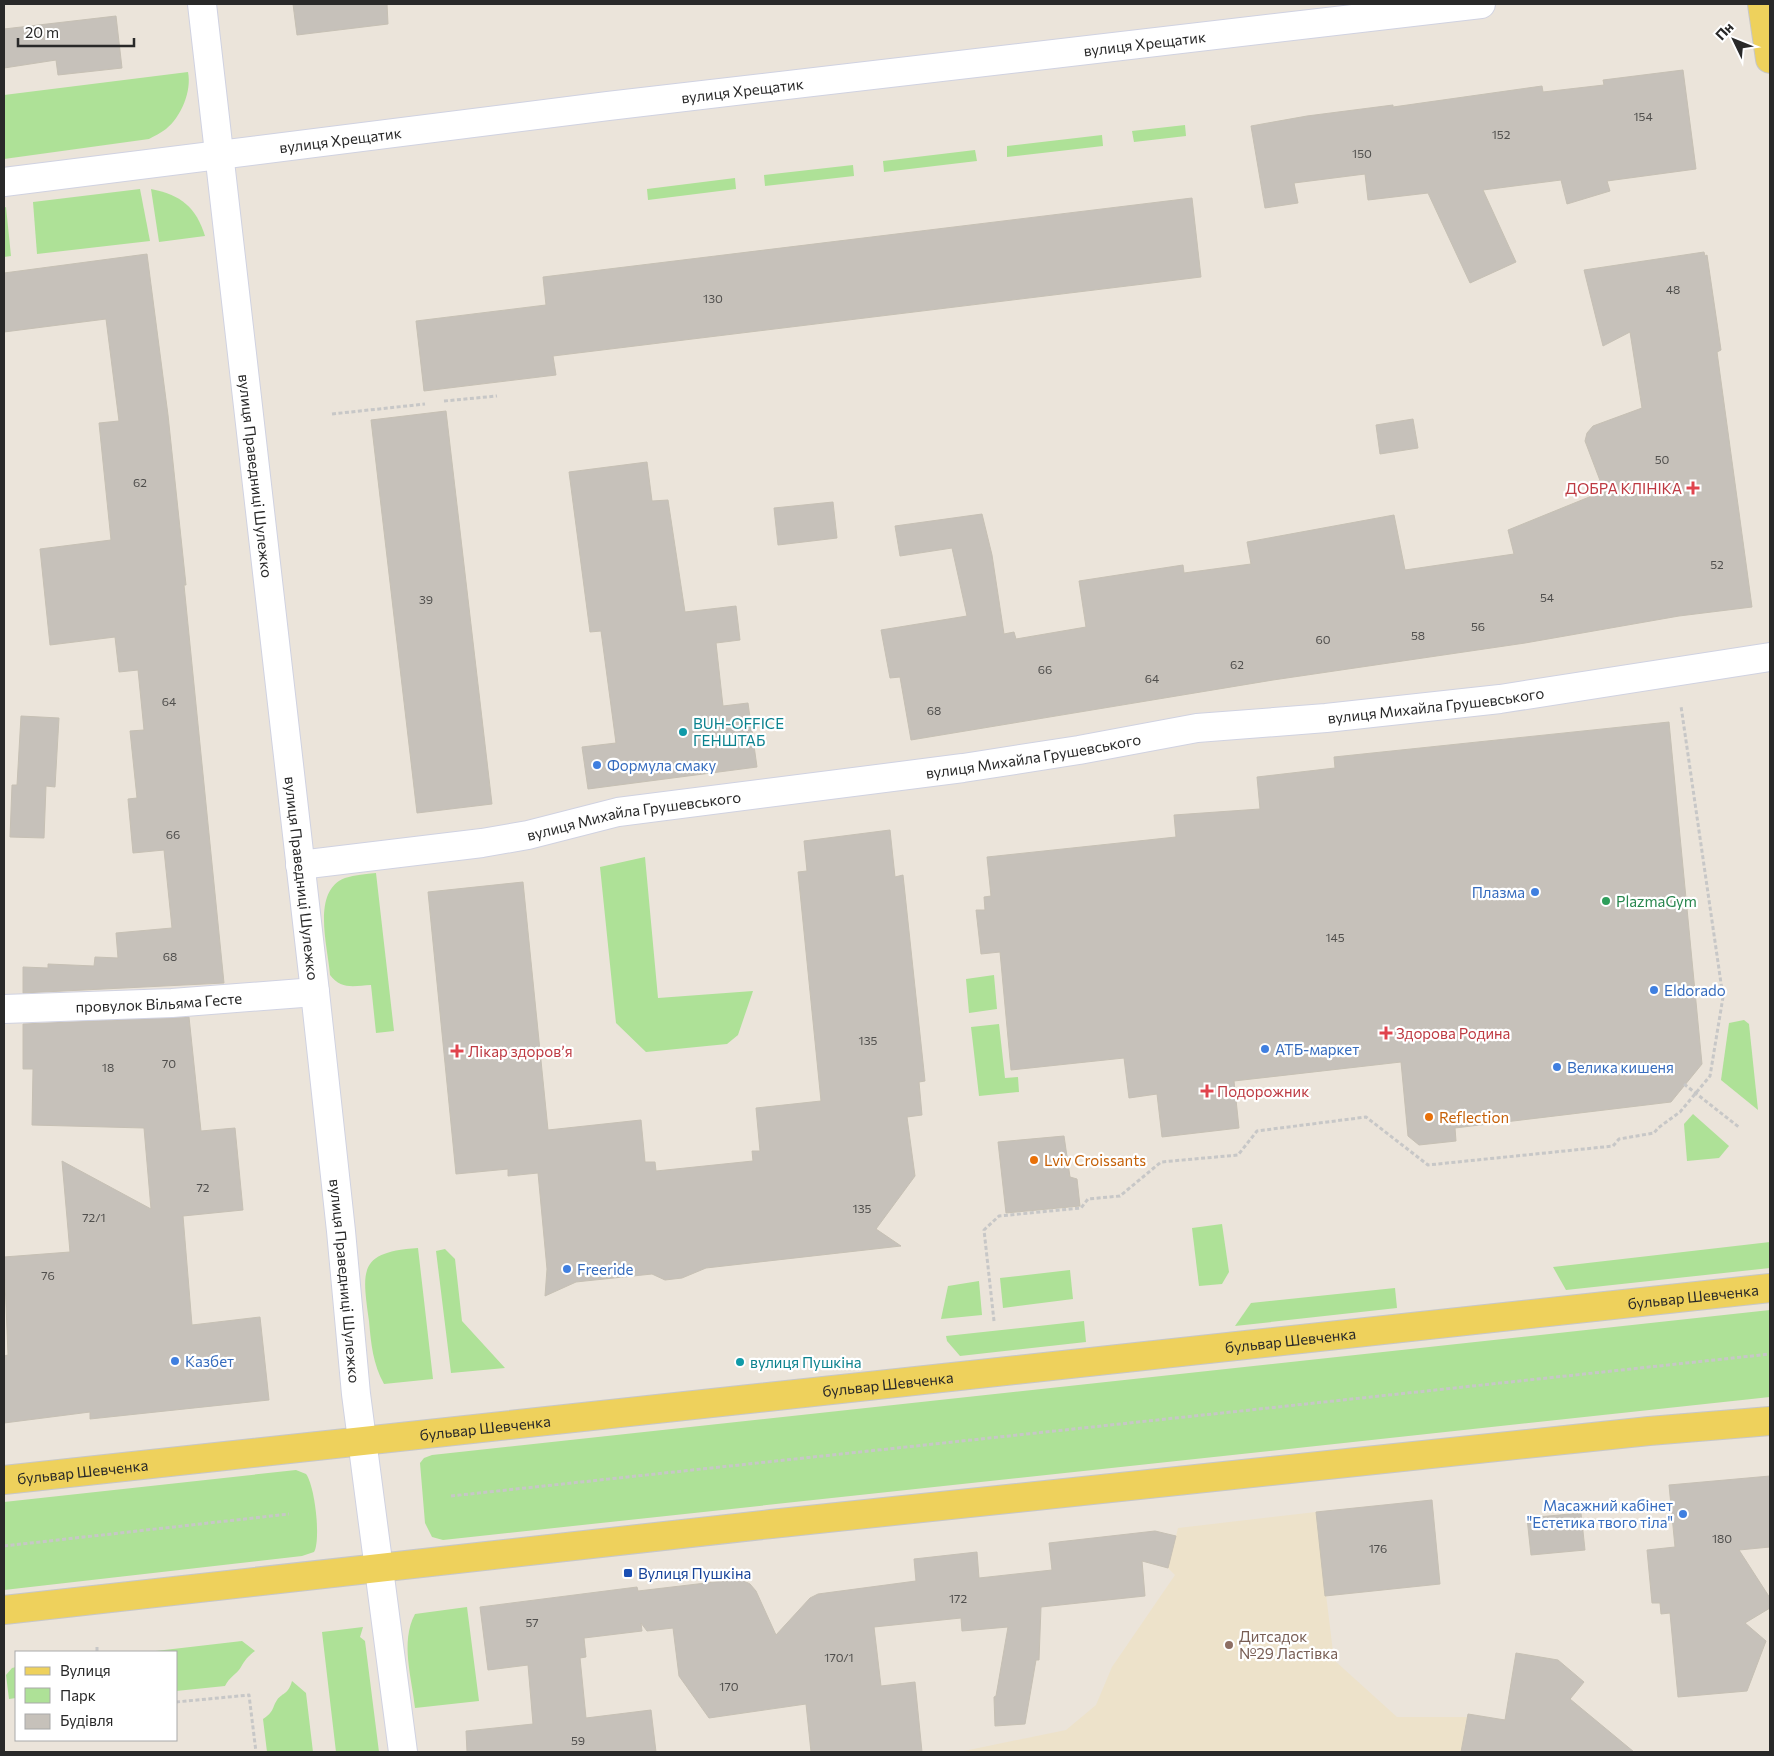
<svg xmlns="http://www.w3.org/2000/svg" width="1774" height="1756" font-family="Commissioner,sans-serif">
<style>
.education{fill:#ede2ca}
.green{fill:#aee197}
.building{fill:#c6c1ba;stroke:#c6c0b4}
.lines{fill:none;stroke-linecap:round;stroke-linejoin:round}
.minor-casing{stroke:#d0d2e1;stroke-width:30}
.major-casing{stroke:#c7c7c7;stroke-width:30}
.path{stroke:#c7c7c7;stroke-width:3;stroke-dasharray:4 2.5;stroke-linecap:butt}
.minor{stroke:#fff;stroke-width:28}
.major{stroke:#eed15c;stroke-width:28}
.health-dot{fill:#e0444e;stroke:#fff;stroke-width:2}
.culture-dot{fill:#0f9aa8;stroke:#fff;stroke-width:2}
.shop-dot{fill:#3f7fe0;stroke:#fff;stroke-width:2}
.leisure-dot{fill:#2e9e5b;stroke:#fff;stroke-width:2}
.food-dot{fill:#e8710a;stroke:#fff;stroke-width:2}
.transit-dot{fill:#1a4fb4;stroke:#fff;stroke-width:2}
.education-dot{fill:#8d6e63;stroke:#fff;stroke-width:2}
.labels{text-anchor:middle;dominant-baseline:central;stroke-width:4.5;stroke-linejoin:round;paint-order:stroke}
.number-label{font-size:12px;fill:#504f4d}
.street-label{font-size:15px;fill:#292929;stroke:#fff}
.health-label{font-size:15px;fill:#be3a42;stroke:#fff;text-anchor:start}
.culture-label{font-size:15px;fill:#0d838f;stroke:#fff;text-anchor:start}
.shop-label{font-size:15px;fill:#366cbe;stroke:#fff;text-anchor:start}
.leisure-label{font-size:15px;fill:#27864d;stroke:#fff;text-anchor:start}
.food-label{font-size:15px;fill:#c56008;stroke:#fff;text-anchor:start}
.transit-label{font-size:15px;fill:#164399;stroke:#fff;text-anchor:start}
.education-label{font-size:15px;fill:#785e54;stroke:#fff;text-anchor:start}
</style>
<rect width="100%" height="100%" fill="#ebe4da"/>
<polygon class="education" points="1316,1512 1334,1660 1397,1717 1467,1717 1461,1752 959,1752 1066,1730 1096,1705 1112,1667 1175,1575 1168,1568 1178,1528"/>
<g class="green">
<path d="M188 72C192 91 181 117 166 129 161 133 154 136 149 139L4 159V95Z"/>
<polygon points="1185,125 1186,136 1134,142 1132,131"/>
<polygon points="1102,135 1103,146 1007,157 1007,146"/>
<polygon points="975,150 977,161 884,172 883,161"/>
<polygon points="853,165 854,176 765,186 764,175"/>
<polygon points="735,178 736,189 648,200 647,189"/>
<polygon points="140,189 150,241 37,254 33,202"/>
<path d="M151 189C181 195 196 207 205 236L159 242Z"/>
<polygon points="6,207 11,256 4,257 4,208"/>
<polygon points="645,857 658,998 753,991 738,1035 727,1044 646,1052 616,1023 600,867"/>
<path d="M376 873 394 1031 376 1033 371 985C354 986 341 990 330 975 328 947 311 891 345 878 355 875 366 874 376 873Z"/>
<polygon points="994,975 997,1009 969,1013 966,979"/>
<polygon points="1744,1020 1749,1024 1758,1110 1721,1080 1729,1023"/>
<polygon points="999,1024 1005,1078 1018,1077 1019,1092 979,1096 971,1027"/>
<polygon points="1693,1114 1729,1146 1719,1158 1687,1161 1684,1124"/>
<polygon points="1222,1224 1229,1272 1222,1284 1199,1286 1192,1228"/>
<polygon points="1770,1242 1770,1268 1566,1290 1553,1267"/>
<path d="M418 1248 433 1379 384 1384C373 1364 371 1344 369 1321 362 1270 358 1252 418 1248Z"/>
<polygon points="445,1249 455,1259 462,1321 505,1368 451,1373 436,1251"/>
<polygon points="1070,1270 1073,1299 1003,1308 1000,1278"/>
<polygon points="979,1281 982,1315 941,1319 948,1286"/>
<polygon points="1395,1288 1397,1308 1235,1326 1251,1303"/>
<polygon points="1770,1310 1770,1397 443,1540 432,1537 425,1523 420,1463 424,1458 432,1455"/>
<polygon points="1084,1321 1086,1342 960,1356 947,1341 946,1336"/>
<path d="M296 1470 306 1474C315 1486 321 1540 314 1552L302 1556 4 1590V1502Z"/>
<path d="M467 1607 479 1701 415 1708C412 1678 400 1642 415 1614Z"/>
<polygon points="363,1627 360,1637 365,1641 379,1752 336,1752 322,1632"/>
<path d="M242 1641 255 1651C248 1656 245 1660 241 1667 237 1674 229 1677 225 1686L176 1691V1652H147Z"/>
<polygon points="16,1667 16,1698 9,1699 6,1675 12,1668"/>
<path d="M292 1681 306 1693 313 1752H267L263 1719C274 1712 272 1708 277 1700 283 1692 288 1695 292 1681Z"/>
</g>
<g class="building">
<polygon points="293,4 387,4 388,24 297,35"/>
<polygon points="116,16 122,68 58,75 56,60 4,68 4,29"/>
<polygon points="1683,70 1696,169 1607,181 1610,191 1567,204 1561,180 1483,190 1516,262 1470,283 1428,193 1368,200 1365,174 1294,183 1298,203 1265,208 1251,126 1307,116 1393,105 1393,107 1542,86 1543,92 1604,85 1603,80"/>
<polygon points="1192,198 1201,277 553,356 556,375 424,391 416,321 546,305 543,277"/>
<polygon points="1704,252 1705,256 1707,255 1721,350 1717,352 1752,607 1679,616 1525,643 1273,680 911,740 900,677 890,678 881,630 967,616 952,548 900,556 895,526 982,514 992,555 1004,634 1014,632 1016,639 1086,627 1079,581 1183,565 1184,573 1251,564 1247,542 1394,515 1405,570 1514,554 1508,530 1604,491 1585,441 1587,433 1593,426 1642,408 1630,332 1603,346 1584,270"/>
<polygon points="147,254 168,415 186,585 184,585 224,983 23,993 23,967 48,968 48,964 94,966 95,957 118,958 116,933 172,928 164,850 133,853 128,799 137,798 130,731 144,730 138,670 119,672 115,637 50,645 40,549 111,540 99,423 119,421 106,319 4,332 4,273"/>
<polygon points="446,411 492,804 417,813 371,420"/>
<polygon points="1413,419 1418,448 1380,454 1376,425"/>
<polygon points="647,462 652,501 668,500 685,612 736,606 740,640 716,643 723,706 748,703 757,767 588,789 582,747 616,743 601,631 590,632 569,472"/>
<polygon points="833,502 837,538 778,545 774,508"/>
<polygon points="21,716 59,718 55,787 46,786 44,838 10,837 12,785 17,785"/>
<polygon points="1669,722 1702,1064 1671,1102 1455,1128 1456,1141 1419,1145 1408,1136 1401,1062 1234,1081 1239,1128 1162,1137 1157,1094 1129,1098 1124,1058 1011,1070 1000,952 981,954 976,910 985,910 984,897 991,896 987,857 1176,837 1174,815 1260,809 1257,777 1335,768 1334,757"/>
<polygon points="890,830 895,877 903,875 925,1081 919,1082 922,1115 907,1117 915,1176 876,1229 901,1246 706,1268 682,1278 665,1280 652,1274 585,1281 576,1282 545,1296 547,1269 538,1173 508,1176 508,1169 456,1174 428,892 523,882 548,1130 641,1120 645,1162 655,1162 656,1171 753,1161 752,1151 760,1151 756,1108 821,1101 798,872 807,871 804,841"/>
<polygon points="189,1017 201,1131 235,1128 243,1210 183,1216 192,1325 260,1317 269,1400 90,1419 90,1412 4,1423 4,1356 8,1355 4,1257 70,1252 62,1161 151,1209 144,1128 32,1125 33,1069 23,1069 23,1024"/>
<polygon points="1064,1136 1070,1177 1077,1179 1080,1206 1006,1213 998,1142"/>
<polygon points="1770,1476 1770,1547 1739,1550 1770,1598 1770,1608 1745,1623 1766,1641 1747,1691 1678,1697 1670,1613 1661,1614 1660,1603 1652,1603 1647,1550 1675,1547 1669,1485"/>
<polygon points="1432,1500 1440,1584 1325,1596 1316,1512"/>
<polygon points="1581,1513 1585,1550 1531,1555 1527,1518"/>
<polygon points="1155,1531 1176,1536 1168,1568 1142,1561 1145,1596 1041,1607 1039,1660 1036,1660 1025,1724 995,1726 994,1697 996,1696 1008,1627 962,1631 961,1618 874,1627 881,1686 915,1682 922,1752 811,1752 806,1704 709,1718 679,1676 673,1628 647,1631 641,1623 642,1631 584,1638 586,1657 580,1658 586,1718 651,1710 656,1752 467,1752 466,1731 533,1724 528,1665 488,1670 480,1607 637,1587 638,1591 740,1579 750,1584 756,1591 776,1635 810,1598 818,1594 916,1581 914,1559 977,1552 979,1578 1052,1570 1049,1543"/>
<polygon points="1516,1653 1558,1660 1584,1682 1570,1699 1634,1752 1461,1752 1468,1714 1505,1720"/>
</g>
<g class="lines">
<g class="minor-casing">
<g id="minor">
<path id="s1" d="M202 4 315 992 341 1231 356 1394 403 1752"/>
<path id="s2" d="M4 182 608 106 1481 4"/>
<path id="s3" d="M300 865 482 843 528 835 618 812 963 768 1079 750 1197 728 1326 718 1500 699 1770 657"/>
<path id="s4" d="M4 1009 172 1003 315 992"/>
</g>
</g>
<g class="major-casing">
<g id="major">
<polyline points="1762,4 1770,59"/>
<path id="s5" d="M4 1480 1770 1288"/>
<polyline points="4,1610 771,1524 1649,1431 1770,1421"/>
</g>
</g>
<g class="path">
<polyline points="444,401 497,396"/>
<polyline points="332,414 425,404"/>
<polyline points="1684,1084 1740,1128"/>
<polyline points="994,1321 984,1230 999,1216 1081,1208 1088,1199 1120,1196 1161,1162 1238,1155 1257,1131 1366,1117 1428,1165 1613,1146 1619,1139 1654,1133 1658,1128 1680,1112 1710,1076 1723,997 1681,706"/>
<polyline points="451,1496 1770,1354"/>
<polyline points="4,1546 289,1514"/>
<polyline points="97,1647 97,1652"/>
<polyline points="176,1702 249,1695 256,1752"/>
</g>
<use href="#minor" class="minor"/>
<use href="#major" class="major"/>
</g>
<g class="health-dot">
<path d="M1690.5 480.5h5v5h5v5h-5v5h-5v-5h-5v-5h5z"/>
<path d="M1383.5 1025.5h5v5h5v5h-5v5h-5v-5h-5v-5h5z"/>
<path d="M454.5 1043.5h5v5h5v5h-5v5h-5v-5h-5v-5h5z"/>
<path d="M1204.5 1083.5h5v5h5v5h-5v5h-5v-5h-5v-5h5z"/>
</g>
<g class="culture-dot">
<circle cx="683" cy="732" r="5"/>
<circle cx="740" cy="1362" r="5"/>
</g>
<g class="shop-dot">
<circle cx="597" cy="765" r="5"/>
<circle cx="1535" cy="892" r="5"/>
<circle cx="1654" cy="990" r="5"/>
<circle cx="1265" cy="1049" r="5"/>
<circle cx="1557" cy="1067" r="5"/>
<circle cx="567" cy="1269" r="5"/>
<circle cx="175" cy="1361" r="5"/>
<circle cx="1683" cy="1514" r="5"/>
</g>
<circle class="leisure-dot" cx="1606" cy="901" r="5"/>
<g class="food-dot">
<circle cx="1429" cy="1117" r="5"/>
<circle cx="1034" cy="1160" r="5"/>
</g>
<rect class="transit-dot" x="623" y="1568" width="10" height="10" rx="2.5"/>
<circle class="education-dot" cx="1229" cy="1645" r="5"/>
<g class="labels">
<g class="number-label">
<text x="1643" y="116">154</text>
<text x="1501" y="134">152</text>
<text x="1362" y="153">150</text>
<text x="1673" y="289">48</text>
<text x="713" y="298">130</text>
<text x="1662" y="459">50</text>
<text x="140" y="482">62</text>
<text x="1717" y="564">52</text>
<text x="1547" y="597">54</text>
<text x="426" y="599">39</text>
<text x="1478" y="626">56</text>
<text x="1418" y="635">58</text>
<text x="1323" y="639">60</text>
<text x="1237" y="664">62</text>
<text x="1045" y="669">66</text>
<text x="1152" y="678">64</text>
<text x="169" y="701">64</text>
<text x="934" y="710">68</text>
<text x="173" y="834">66</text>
<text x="1335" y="937">145</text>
<text x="170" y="956">68</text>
<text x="868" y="1040">135</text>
<text x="169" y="1063">70</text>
<text x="108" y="1067">18</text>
<text x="203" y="1187">72</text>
<text x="862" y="1208">135</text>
<text x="94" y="1217">72/1</text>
<text x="48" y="1275">76</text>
<text x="1722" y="1538">180</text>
<text x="1378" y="1548">176</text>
<text x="958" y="1598">172</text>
<text x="532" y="1622">57</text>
<text x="839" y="1657">170/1</text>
<text x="729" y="1686">170</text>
<text x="578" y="1740">59</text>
</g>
<g class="street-label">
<text stroke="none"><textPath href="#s2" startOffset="1149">вулиця Хрещатик</textPath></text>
<text stroke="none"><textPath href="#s2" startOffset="744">вулиця Хрещатик</textPath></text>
<text stroke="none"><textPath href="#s2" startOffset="339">вулиця Хрещатик</textPath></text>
<text stroke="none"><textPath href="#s1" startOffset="475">вулиця Праведниці Шулежко</textPath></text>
<text stroke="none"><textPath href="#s3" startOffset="1148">вулиця Михайла Грушевського</textPath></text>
<text stroke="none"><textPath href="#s3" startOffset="742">вулиця Михайла Грушевського</textPath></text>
<text stroke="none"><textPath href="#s3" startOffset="338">вулиця Михайла Грушевського</textPath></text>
<text stroke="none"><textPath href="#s1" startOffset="880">вулиця Праведниці Шулежко</textPath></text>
<text stroke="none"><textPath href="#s4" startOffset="155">провулок Вільяма Гесте</textPath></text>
<text stroke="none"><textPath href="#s1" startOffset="1285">вулиця Праведниці Шулежко</textPath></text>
<text stroke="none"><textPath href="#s5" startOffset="1699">бульвар Шевченка</textPath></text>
<text stroke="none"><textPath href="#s5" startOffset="1294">бульвар Шевченка</textPath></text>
<text stroke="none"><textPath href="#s5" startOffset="889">бульвар Шевченка</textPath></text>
<text stroke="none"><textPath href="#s5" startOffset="484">бульвар Шевченка</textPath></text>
<text stroke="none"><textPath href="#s5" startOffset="79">бульвар Шевченка</textPath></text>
</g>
<g class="health-label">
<text x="1682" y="488" text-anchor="end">ДОБРА КЛІНІКА</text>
<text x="1396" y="1033">Здорова Родина</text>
<text x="468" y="1051">Лікар здоровʼя</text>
<text x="1217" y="1091">Подорожник</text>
</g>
<g class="culture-label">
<text x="693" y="723">BUH-OFFICE<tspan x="693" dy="17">ГЕНШТАБ</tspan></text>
<text x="750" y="1362">вулиця Пушкіна</text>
</g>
<g class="shop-label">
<text x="607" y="765">Формула смаку</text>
<text x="1525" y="892" text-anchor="end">Плазма</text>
<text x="1664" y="990">Eldorado</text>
<text x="1275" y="1049">АТБ-маркет</text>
<text x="1567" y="1067">Велика кишеня</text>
<text x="577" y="1269">Freeride</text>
<text x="185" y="1361">Казбет</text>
<text x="1673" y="1505" text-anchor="end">Масажний кабінет<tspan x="1673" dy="17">"Естетика твого тіла"</tspan></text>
</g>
<g class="leisure-label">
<text x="1616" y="901">PlazmaGym</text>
</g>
<g class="food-label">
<text x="1439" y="1117">Reflection</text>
<text x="1044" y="1160">Lviv Croissants</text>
</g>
<g class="transit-label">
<text x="638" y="1573">Вулиця Пушкіна</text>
</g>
<g class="education-label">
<text x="1239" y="1636">Дитсадок<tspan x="1239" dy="17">№29 Ластівка</tspan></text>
</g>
</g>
<rect width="1774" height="1756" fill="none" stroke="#292929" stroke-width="10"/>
<rect x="15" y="1651" width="162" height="90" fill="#ffffff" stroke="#a9a9a9"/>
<rect x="25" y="1667" width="25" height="8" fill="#eed15c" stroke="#a9a9a9"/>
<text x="60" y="1676" font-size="15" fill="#292929">Вулиця</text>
<rect x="25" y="1688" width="25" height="15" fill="#aee197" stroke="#a9a9a9"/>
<text x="60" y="1701" font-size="15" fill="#292929">Парк</text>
<rect x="25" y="1714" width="25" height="15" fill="#c6c1ba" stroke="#a9a9a9"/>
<text x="60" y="1726" font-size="15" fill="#292929">Будівля</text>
<g transform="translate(1734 40) rotate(313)" stroke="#ffffff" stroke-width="4" paint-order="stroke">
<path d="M0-4L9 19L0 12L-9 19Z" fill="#292929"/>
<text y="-8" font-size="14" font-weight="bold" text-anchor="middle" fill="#292929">Пн</text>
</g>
<path d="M18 38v8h116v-8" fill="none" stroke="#292929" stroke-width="2.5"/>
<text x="25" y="38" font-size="15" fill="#292929" stroke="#ffffff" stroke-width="4" paint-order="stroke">20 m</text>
</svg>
